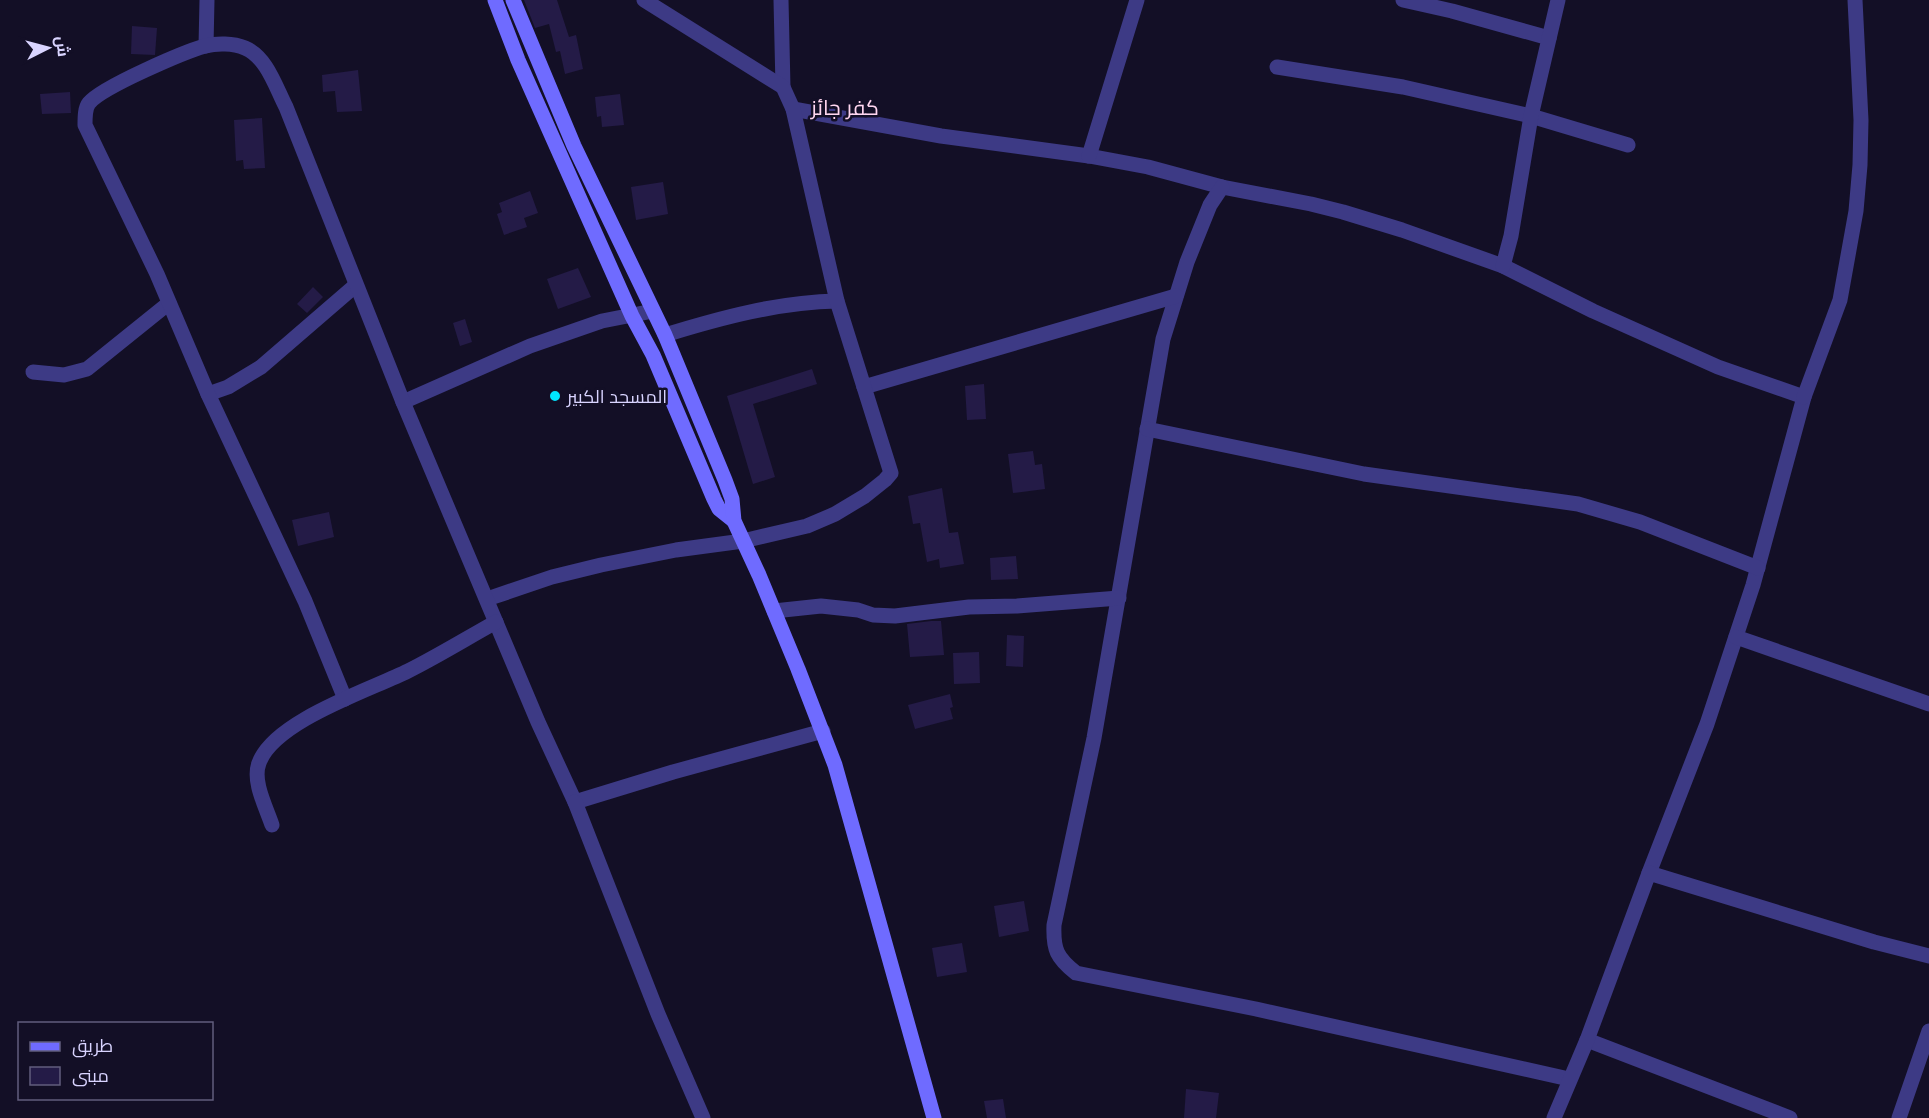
<svg xmlns="http://www.w3.org/2000/svg" width="1929" height="1118" font-family="'Space Grotesk',Cairo,sans-serif">
<style>
.building{fill:#241b47}
.lines{fill:none;stroke-linecap:round;stroke-linejoin:round}
.street{stroke:#3d3a85;stroke-width:15}
.secondary{stroke:#6f6bff;stroke-width:15}
.poi-dot{fill:#00e5ff;stroke:#130f26;stroke-width:2}
.labels{text-anchor:middle;dominant-baseline:central;stroke-width:5;stroke-linejoin:round;paint-order:stroke}
.poi-label{font-size:18px;fill:#d9d4ff;stroke:#130f26;text-anchor:start}
.quarter-label{font-size:21px;fill:#ffd6f0;stroke:#130f26}
</style>
<rect width="100%" height="100%" fill="#130f26"/>
<g class="building">
<polygon points="524,0 557,0 569,37 576,35 583,69 565,74 560,51 556,52 549,24 535,28"/>
<polygon points="132,26 157,28 155,55 131,54"/>
<polygon points="358,70 362,111 337,112 335,91 323,92 322,75"/>
<polygon points="70,92 71,113 42,114 40,94"/>
<polygon points="620,94 624,125 602,127 601,116 597,117 595,97"/>
<polygon points="262,118 265,168 244,169 243,160 236,161 234,120"/>
<polygon points="663,182 668,214 636,220 631,187"/>
<polygon points="530,191 538,213 524,218 527,227 504,235 497,214 502,212 499,203"/>
<polygon points="578,268 591,297 558,309 547,279"/>
<polygon points="313,287 323,297 307,313 297,304"/>
<polygon points="465,319 472,342 460,346 453,323"/>
<polygon points="812,369 817,384 753,404 775,477 753,484 727,396"/>
<polygon points="984,384 986,419 967,420 965,386"/>
<polygon points="1033,451 1035,465 1042,464 1045,489 1013,493 1008,454"/>
<polygon points="942,488 949,533 958,532 964,564 940,568 939,559 927,562 920,523 913,524 908,496"/>
<polygon points="329,512 334,537 298,546 292,520"/>
<polygon points="1016,556 1018,579 991,580 990,558"/>
<polygon points="931,621 941,621 944,655 910,657 907,624"/>
<polygon points="1007,635 1024,636 1023,667 1006,666"/>
<polygon points="979,652 980,683 954,684 953,653"/>
<polygon points="950,694 953,707 950,708 953,719 915,729 908,705"/>
<polygon points="1024,901 1029,931 999,937 994,906"/>
<polygon points="962,943 967,972 937,977 932,948"/>
<polygon points="1186,1089 1219,1093 1216,1118 1184,1118"/>
<polygon points="1003,1099 1006,1118 987,1118 984,1101"/>
</g>
<g class="lines">
<g class="street">
<polyline points="781,0 783,87"/>
<polyline points="1403,0 1452,11 1549,38"/>
<polyline points="206,46 207,0"/>
<polyline points="1277,67 1403,87 1531,116 1628,145"/>
<polyline points="793,109 941,136 1089,156 1148,167 1222,187 1311,204 1343,212 1402,230 1503,266 1593,311 1718,367 1804,397 1753,585 1707,724 1649,873"/>
<polyline points="1089,156 1137,0"/>
<path d="M1222 187 1210 205 1187 262 1163 339 1094 738 1054 925C1053 950 1057 958 1076 973L1256 1009 1569 1079"/>
<polyline points="1503,266 1511,236 1531,116 1558,0"/>
<path d="M665 335C720 318 779 302 837 301"/>
<polyline points="33,372 64,375 87,369 169,303"/>
<polyline points="864,387 1176,296"/>
<polyline points="208,394 228,387 261,367 356,285"/>
<polyline points="1804,397 1840,300 1856,211 1860,165 1861,120 1855,0"/>
<polyline points="403,402 530,346 602,321 653,311"/>
<polyline points="1147,429 1364,474 1578,504 1640,522 1758,568"/>
<polyline points="487,599 552,577 601,565 676,550 743,541 807,526 835,514 865,496 885,480 891,473 837,301 793,109 783,87 644,0"/>
<polyline points="774,611 821,606 858,610 873,615 895,616 969,607 1017,606 1119,598"/>
<polyline points="1736,637 1929,704"/>
<path d="M345 699 305 601 208 394 157 274 85 125C85 117 85 108 89 103 102 87 184 52 205 46 217 43 233 43 245 48 267 57 276 88 286 107L403 402 538 722 575 802 673 772 823 731"/>
<polyline points="575,802 658,1014 703,1118"/>
<path d="M272 825C266 807 252 781 259 763 274 721 370 690 408 671 438 656 467 638 496 622"/>
<polyline points="1587,1040 1790,1118"/>
<polyline points="1554,1118 1587,1040 1649,873 1874,942 1929,956"/>
<polyline points="1899,1118 1929,1031"/>
</g>
<g class="secondary">
<polyline points="495,0 518,60 632,316 653,355 714,499 719,509 734,521"/>
<polyline points="513,0 574,146 665,335 725,480 732,499 734,521 759,575 798,669 835,765 934,1118"/>
</g>
</g>
<circle class="poi-dot" cx="555" cy="396" r="6"/>
<g class="labels">
<g class="poi-label">
<text x="567" y="396">المسجد الكبير</text>
</g>
<g class="quarter-label">
<text x="845" y="107">كفر جائز</text>
</g>
</g>
<rect x="18" y="1022" width="195" height="78" fill="#130f26" stroke="#625e7d" stroke-width="1.5"/>
<rect x="30" y="1042" width="30" height="9" fill="#6f6bff" stroke="#625e7d" stroke-width="1.5"/>
<text x="72" y="1052" font-size="18" fill="#d9d4ff">طريق</text>
<rect x="30" y="1067" width="30" height="18" fill="#241b47" stroke="#625e7d" stroke-width="1.5"/>
<text x="72" y="1082" font-size="18" fill="#d9d4ff">مبنى</text>
<g transform="translate(48 48) rotate(84)" stroke="#130f26" stroke-width="4.5" paint-order="stroke">
<path d="M0-4.5L10 22L0 15L-10 22Z" fill="#d9d4ff"/>
<text y="-9" font-size="16" font-weight="bold" text-anchor="middle" fill="#d9d4ff">ش</text>
</g>
</svg>
